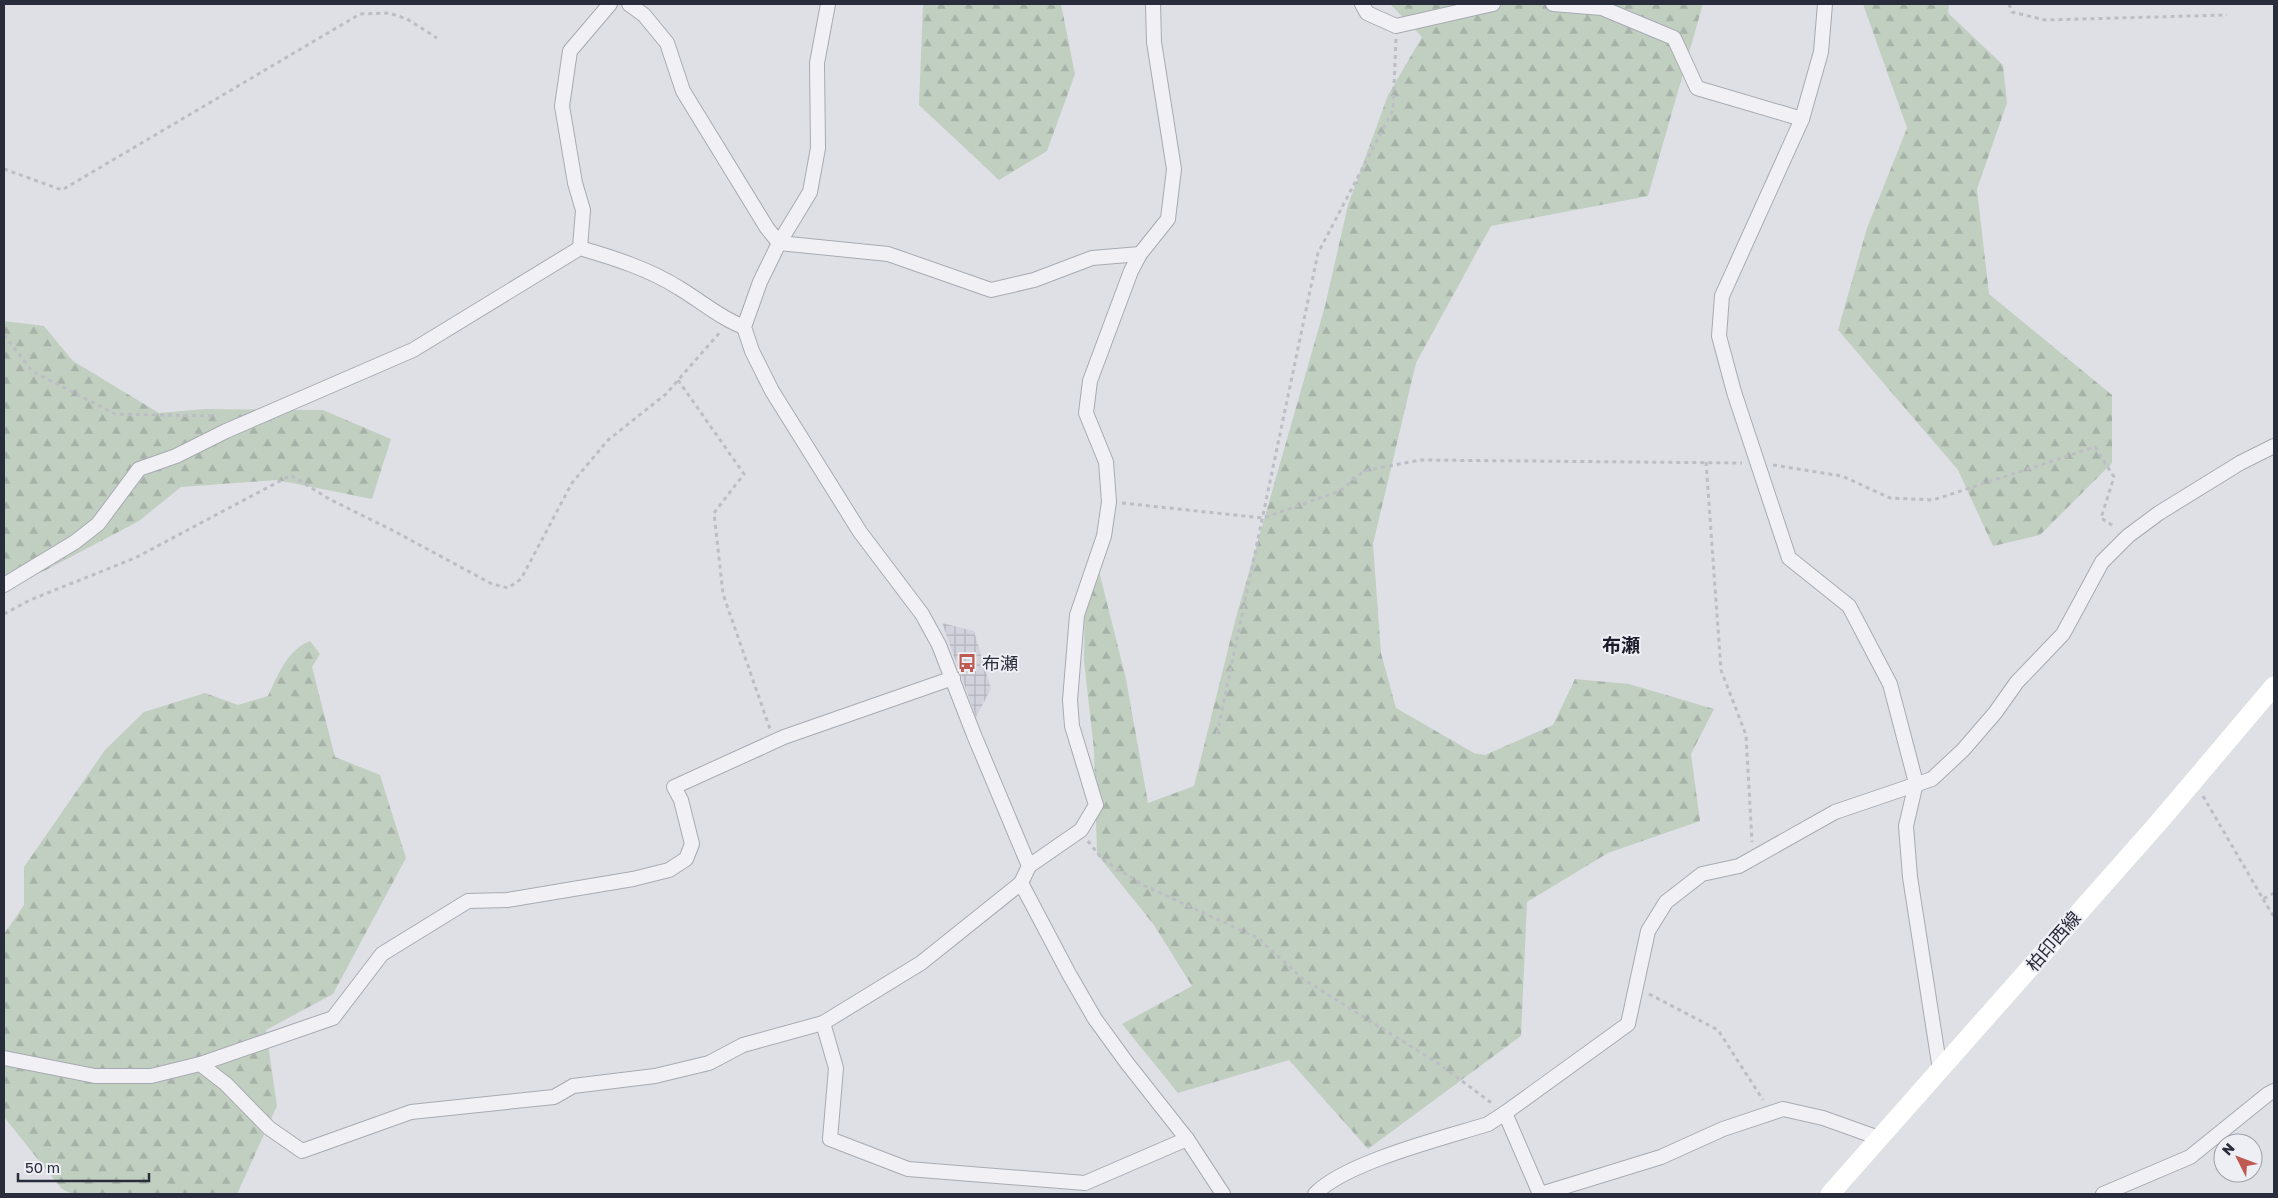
<svg xmlns="http://www.w3.org/2000/svg" width="2278" height="1198" font-family="'Golos Text','Noto Sans JP',sans-serif">
<style>
.industrial{fill:url(#industrial-grid)}
.forest{fill:url(#forest-firs)}
.lines{fill:none;stroke-linecap:round;stroke-linejoin:round}
.street-casing{stroke:#a8aab3;stroke-width:16}
.path{stroke:#bdbec5;stroke-width:3;stroke-dasharray:4 4;stroke-linecap:butt}
.street{stroke:#f1f1f5;stroke-width:14}
.secondary{stroke:#fff;stroke-width:19}
.labels{text-anchor:middle;dominant-baseline:central;stroke-width:4;stroke-linejoin:round;paint-order:stroke}
.poi-label{font-size:18px;fill:#292c3b;stroke:#eeeff4;text-anchor:start}
.street-label{font-size:18px;fill:#292c3b;stroke:#eeeff4}
.neighbourhood-label{font-size:19px;font-weight:bold;fill:#1c1d2c;stroke:#eeeff4}
</style>
<defs>
<pattern id="industrial-grid" width="8" height="8" patternUnits="userSpaceOnUse" patternTransform="scale(1.25)"><rect width="8" height="8" fill="#d1d2db"/><path d="M0 4h8M4 0v8" fill="none" stroke="#b3b4bd"/></pattern>
<pattern id="forest-firs" width="22" height="20" patternUnits="userSpaceOnUse" patternTransform="scale(1.25)"><rect width="22" height="20" fill="#c1cfc1"/><path d="M5 1l3.5 6h-7zM16 11l3.5 6h-7z" fill="#a6b2a7"/></pattern>
</defs>
<rect width="100%" height="100%" fill="#dfe0e6"/>
<polygon class="industrial" points="942,623 974,631 991,689 976,717"/>
<g class="forest">
<polygon points="923,4 1061,4 1075,74 1047,151 999,180 919,105"/>
<polygon points="1390,4 1703,4 1648,196 1491,226 1416,363 1373,544 1381,653 1396,708 1474,753 1485,755 1553,725 1575,679 1629,684 1714,709 1691,754 1700,821 1608,853 1527,902 1521,1036 1368,1149 1289,1060 1178,1093 1122,1024 1192,986 1154,925 1097,854 1094,750 1084,661 1085,574 1099,571 1126,679 1148,803 1194,786 1235,621 1325,306 1348,205 1388,95 1422,37"/>
<polygon points="1863,4 1949,4 1948,13 2003,65 2007,103 1977,189 1989,294 2112,395 2112,463 2040,535 1993,546 1958,470 1838,330 1867,228 1907,128"/>
<polygon points="4,321 44,326 73,361 159,413 205,409 323,410 391,439 372,499 277,480 181,487 139,521 46,570 4,588"/>
<path d="M310 641 320 654 312 667 335 757 380 775 406 858 333 994 266 1030 277 1106 237 1194H71L61 1188 4 1117V934L24 905V867L105 750 144 712 205 693 238 705 268 696C278 675 287 650 310 641Z"/>
</g>
<g class="lines">
<g class="street-casing">
<g id="street">
<polyline points="629,4 644,15 667,43 683,91 767,228 779,243 888,254 991,290 1034,280 1092,258 1140,254"/>
<polyline points="828,4 817,63 818,148 810,192 779,243 760,282 744,327 752,351 772,391 860,532 922,614 939,645 974,735 1029,866 1021,883 1069,974 1095,1019 1127,1063 1187,1139 1223,1194"/>
<polyline points="1362,4 1367,13 1396,26 1493,4"/>
<polyline points="1553,4 1602,8 1674,38 1697,88 1802,119"/>
<polyline points="1825,4 1821,52 1802,119 1722,296 1719,336 1734,392 1789,558 1849,606 1890,684 1916,783 1906,826 1910,877 1940,1070"/>
<polyline points="580,248 583,210 575,183 562,106 570,51 610,4"/>
<path d="M4 585 75 542 98 524 139 469 176 456 226 431 413 350 580 248C614 258 649 269 679 288 701 301 720 318 744 327"/>
<polyline points="1029,866 1081,830 1096,805 1072,726 1070,700 1077,615 1104,536 1109,502 1106,462 1086,413 1090,381 1131,271 1140,254 1168,219 1174,169 1154,42 1153,4"/>
<polyline points="823,1023 836,1068 830,1139 908,1169 1085,1183 1187,1139"/>
<polyline points="4,1058 95,1076 151,1076 200,1064 226,1084 269,1128 302,1151 411,1112 554,1097 573,1086 655,1076 709,1063 743,1045 823,1023 921,963 1021,883"/>
<polyline points="200,1064 333,1018 382,954 468,901 507,900 633,879 669,870 686,859 692,844 681,800 674,787 784,737 953,678"/>
<polyline points="1505,1113 1540,1194"/>
<path d="M1315 1194C1346 1162 1444 1138 1488 1124L1505 1113 1628 1024 1648 931 1666 902 1702 874 1739 866 1835 812 1932 779 1963 750 1995 713 2017 682 2063 634 2102 562 2128 536 2159 513 2240 463 2274 446"/>
<polyline points="1541,1194 1661,1157 1723,1129 1783,1109 1823,1118 1879,1138"/>
<polyline points="2103,1194 2190,1157 2268,1094 2274,1091"/>
</g>
</g>
<g class="path">
<polyline points="2009,4 2012,12 2045,20 2227,15"/>
<polyline points="4,169 62,190 360,14 389,13 407,19 437,38"/>
<polyline points="4,335 32,371 115,414 211,416 215,420"/>
<polyline points="678,380 744,474 714,513 723,594 770,729"/>
<polyline points="1706,462 1721,670 1746,735 1752,842"/>
<polyline points="1773,465 1842,476 1890,498 1933,500 2095,447 2114,477 2101,518 2115,527"/>
<polyline points="1122,503 1263,518 1340,491 1364,471 1420,460 1742,463"/>
<polyline points="4,614 30,600 135,558 291,475 329,499 392,530 492,584 508,588 521,579 572,483 608,440 666,394 721,331"/>
<polyline points="1217,734 1318,253 1393,110 1396,39"/>
<polyline points="2203,796 2263,899 2274,893"/>
<polyline points="1088,841 1102,859 1145,886 1258,938 1303,979 1439,1064 1493,1104"/>
<polyline points="2263,899 2274,917"/>
<polyline points="1649,994 1718,1030 1763,1100"/>
</g>
<use href="#street" class="street"/>
<polyline class="secondary" points="1830,1194 2159,822 2274,686"/>
</g>
<defs>
<g id="bus-bare" transform="scale(1.5)"><path d="M-5-6H5V4H4V6H2V4H-2V6H-4V4H-5ZM-3.5-4V0h7V-4ZM-3.5 1.2v1.5H-2V1.2ZM2 1.2v1.5H3.5V1.2Z" fill="#be5a51" stroke="#eeeff4" stroke-width="2.5" paint-order="stroke"/></g>
</defs>
<g fill-rule="evenodd">
<use href="#bus-bare" x="967" y="663"/>
</g>
<g class="labels">
<g class="poi-label">
<text x="982" y="663">布瀬</text>
</g>
<g class="street-label">
<text transform="translate(2053 941) rotate(-49)">柏印西線</text>
</g>
<g class="neighbourhood-label">
<text x="1621" y="644">布瀬</text>
</g>
</g>
<rect width="2278" height="1198" fill="none" stroke="#292c3b" stroke-width="10"/>
<g transform="translate(2238 1158) rotate(312)"><circle r="24" fill="#eeeff4" stroke="#9fa1aa"/>
<path d="M0-4L9 19L0 12L-9 19Z" fill="#be5a51"/>
<text y="-8" font-size="14" font-weight="bold" text-anchor="middle" fill="#292c3b">N</text>
</g>
<path d="M18 1173v8h131v-8" fill="none" stroke="#292c3b" stroke-width="2.5"/>
<text x="25" y="1173" font-size="15" fill="#292c3b" stroke="#eeeff4" stroke-width="4" paint-order="stroke">50 m</text>
</svg>
